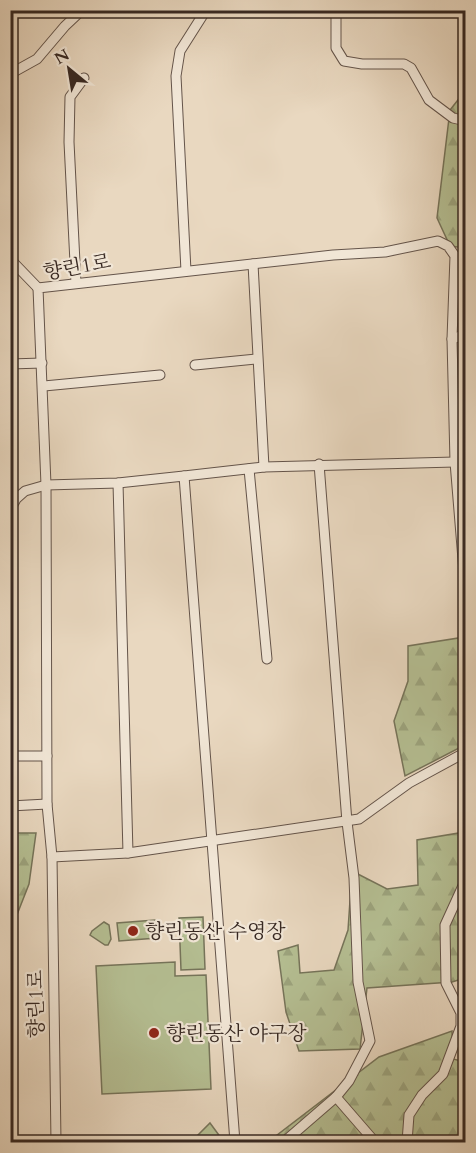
<svg xmlns="http://www.w3.org/2000/svg" width="476" height="1153" font-family="Cardo,'Noto Serif KR',serif">
<style>
.grass{fill:#b5bf93;stroke:#76745a;stroke-width:1.5}
.forest{fill:url(#forest-firs);stroke:#76745a;stroke-width:1.5}
.lines{fill:none;stroke-linecap:round;stroke-linejoin:round}
.street-casing{stroke:#64544a;stroke-width:11}
.street{stroke:#f1e6d6;stroke-width:9}
.poi-dot{fill:#8f2418;stroke:#f1e6d6;stroke-width:2}
.labels{text-anchor:middle;dominant-baseline:central;stroke-width:4.5;stroke-linejoin:round;paint-order:stroke}
.street-label{font-size:20px;fill:#372822;stroke:#f1e6d6}
.poi-label{font-size:20px;fill:#372822;stroke:#f1e6d6;text-anchor:start}
</style>
<defs>
<pattern id="forest-firs" width="22" height="20" patternUnits="userSpaceOnUse" patternTransform="scale(1.5)"><rect width="22" height="20" fill="#b5bf93"/><path d="M5 1l3.5 6h-7zM16 11l3.5 6h-7z" fill="#9ca47e"/></pattern>
</defs>
<rect width="100%" height="100%" fill="#e9d8c0"/>
<filter id="stains"><feTurbulence type="fractalNoise" baseFrequency=".00333" numOctaves="4"/><feColorMatrix values="0 0 0 0 .2 0 0 0 0 .09 0 0 0 0 .02 0 0 0 .5 -.17"/></filter>
<radialGradient id="worn" r=".72"><stop offset=".6" stop-color="#630" stop-opacity="0"/><stop offset="1" stop-color="#630" stop-opacity=".3"/></radialGradient>
<g class="grass">
<polygon points="203,917 205,969 181,970 179,918"/>
<polygon points="155,920 157,938 119,941 117,923"/>
<polygon points="104,922 109,925 111,939 108,945 105,945 90,935 92,931"/>
<polygon points="175,962 175,976 206,975 211,1089 102,1094 96,966"/>
</g>
<g class="forest">
<polygon points="465,91 465,248 450,246 437,218 450,110"/>
<polygon points="465,637 465,742 463,746 405,776 394,721 408,681 408,646"/>
<polygon points="465,832 465,978 452,982 367,988 360,1049 299,1051 286,1012 278,951 298,945 300,973 334,970 348,930 352,871 387,889 418,885 417,840"/>
<polygon points="11,833 36,833 29,884 11,930"/>
<polygon points="452,1031 453,1059 465,1062 465,1142 268,1142 379,1057"/>
<polygon points="210,1123 224,1142 191,1142"/>
</g>
<g class="lines">
<g class="street-casing">
<g id="street">
<polyline points="336,10 336,48 344,61 362,64 404,64 411,68 429,100 453,118 466,121"/>
<polyline points="10,74 37,59 65,26 82,10"/>
<polyline points="10,259 38,288"/>
<polyline points="253,264 264,467"/>
<polyline points="186,271 176,76 180,51 206,10"/>
<polyline points="76,283 69,142 70,97 84,78"/>
<polyline points="452,339 466,334"/>
<polyline points="10,364 42,363"/>
<polyline points="195,365 257,359"/>
<polyline points="44,386 160,375"/>
<polyline points="249,469 267,659"/>
<polyline points="184,476 264,467 455,462"/>
<polyline points="118,483 128,853"/>
<polyline points="10,510 16,499 25,491 46,485 118,483 184,476 235,1142"/>
<polyline points="10,756 47,756"/>
<polyline points="10,806 47,804"/>
<polyline points="52,857 128,853 359,819 409,783 466,752"/>
<polyline points="336,1097 375,1142"/>
<polyline points="56,1142 52,857 47,804 46,485 38,288 333,255 385,252 438,241 448,246 455,256 452,339 455,462 466,596"/>
<polyline points="284,1142 336,1097 349,1081 370,1041 358,982 354,878 347,822 319,464"/>
<polyline points="407,1142 409,1115 422,1095 443,1074 461,1026 461,1013 446,983 445,925 466,879"/>
</g>
</g>
<use href="#street" class="street"/>
</g>
<g class="poi-dot">
<circle cx="133" cy="931" r="6"/>
<circle cx="154" cy="1033" r="6"/>
</g>
<g class="labels">
<g class="street-label">
<text transform="translate(77 267) rotate(-10)">향린1로</text>
<text transform="translate(36 1004) rotate(-91)">향린1로</text>
</g>
<g class="poi-label">
<text x="145" y="931">향린동산 수영장</text>
<text x="166" y="1033">향린동산 야구장</text>
</g>
</g>
<rect width="476" height="1153" fill="none" stroke="#e9d8c0" stroke-width="36"/>
<rect x="12" y="12" width="452" height="1129" fill="none" stroke="#372822" stroke-width="3"/>
<rect x="18" y="18" width="440" height="1117" fill="none" stroke="#372822" stroke-width="1.5"/>
<g transform="translate(69 69) rotate(330)" stroke="#f1e6d6" stroke-width="4.5" paint-order="stroke">
<path d="M0-4.5L10 22L0 15L-10 22Z" fill="#372822"/>
<text y="-9" font-size="16" font-weight="bold" text-anchor="middle" fill="#372822">N</text>
</g>
<rect width="100%" height="100%" filter="url(#stains)"/>
<rect width="100%" height="100%" fill="url(#worn)"/>
</svg>
